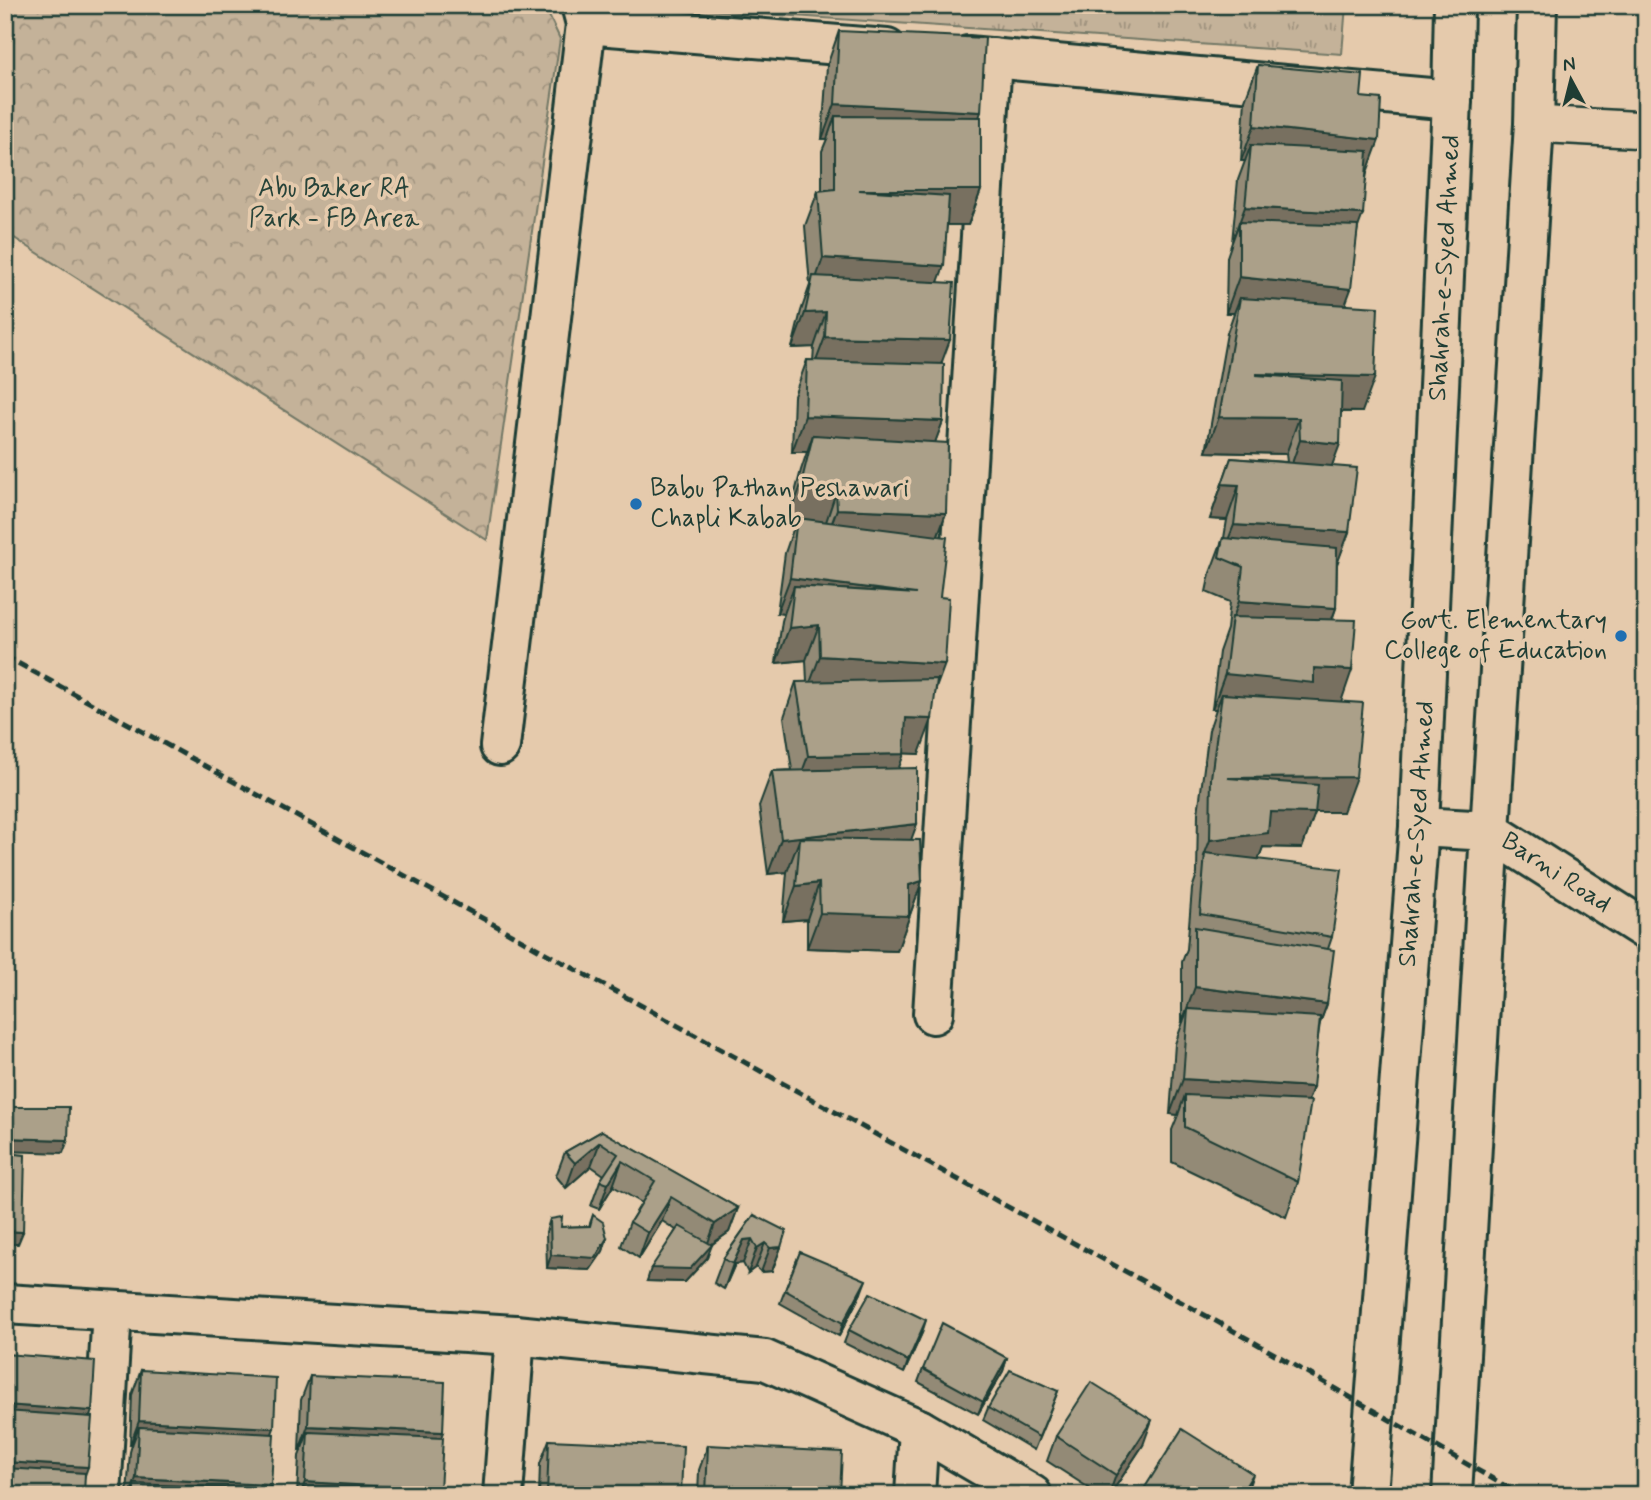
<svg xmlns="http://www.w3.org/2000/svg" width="1651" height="1500" font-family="Mynerve,sans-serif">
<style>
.grass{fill:url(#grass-tufts);stroke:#727866;stroke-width:2}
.forest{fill:url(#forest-crowns);stroke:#727866;stroke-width:2}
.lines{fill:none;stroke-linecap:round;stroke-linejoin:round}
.lane-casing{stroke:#1f3d34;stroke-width:40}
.street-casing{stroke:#1f3d34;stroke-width:44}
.secondary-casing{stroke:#1f3d34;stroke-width:44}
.lane{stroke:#e5caac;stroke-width:35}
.street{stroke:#e5caac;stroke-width:38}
.secondary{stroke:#e5caac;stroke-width:38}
.rail{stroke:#1f3d34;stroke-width:5;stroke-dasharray:10 5;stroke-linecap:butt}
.wall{fill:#938a76;stroke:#1f3d34;stroke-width:2}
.shaded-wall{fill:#787060;stroke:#1f3d34;stroke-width:2}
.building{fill:#aba089;stroke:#1f3d34;stroke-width:2}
.poi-dot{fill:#1f6fb2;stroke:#e5caac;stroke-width:2.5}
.labels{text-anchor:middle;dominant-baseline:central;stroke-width:7;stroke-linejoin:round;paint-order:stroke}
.park-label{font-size:26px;fill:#274339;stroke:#e5caac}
.street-label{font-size:26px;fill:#1f3d34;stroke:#e5caac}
.poi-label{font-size:26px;fill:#1f3d34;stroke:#e5caac;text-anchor:start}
</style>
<defs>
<pattern id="grass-tufts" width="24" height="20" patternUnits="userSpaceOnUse" patternTransform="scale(1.75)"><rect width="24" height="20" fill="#c4b299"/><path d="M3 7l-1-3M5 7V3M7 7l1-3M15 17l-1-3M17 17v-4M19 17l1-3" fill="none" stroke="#9f927e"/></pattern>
<pattern id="forest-crowns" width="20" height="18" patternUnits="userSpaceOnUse" patternTransform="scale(1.75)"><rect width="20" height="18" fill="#c4b299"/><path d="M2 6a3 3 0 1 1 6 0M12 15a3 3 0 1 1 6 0" fill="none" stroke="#9f927e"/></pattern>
</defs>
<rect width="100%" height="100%" fill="#e5caac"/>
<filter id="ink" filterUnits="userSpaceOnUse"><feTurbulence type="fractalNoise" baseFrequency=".0143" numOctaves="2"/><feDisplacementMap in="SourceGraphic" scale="14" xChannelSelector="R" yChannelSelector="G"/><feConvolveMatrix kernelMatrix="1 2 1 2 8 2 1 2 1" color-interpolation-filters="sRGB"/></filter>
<g filter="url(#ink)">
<polygon class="grass" points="636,5 1346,5 1342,54"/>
<polygon class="forest" points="5,5 544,5 560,39 487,540 5,232"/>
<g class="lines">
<g class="lane-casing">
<polyline id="lane" points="1534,124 1646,130"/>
</g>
<g class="street-casing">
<g id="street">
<polyline points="586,24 887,49"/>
<polyline points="968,56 1452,100"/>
<polyline points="500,746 586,24 581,5"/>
<polyline points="933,1014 992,58"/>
<polyline points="101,1495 112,1311"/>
<polyline points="503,1495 515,1335"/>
<polyline points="915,1495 919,1429"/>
</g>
</g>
<g class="secondary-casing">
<g id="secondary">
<polyline points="1419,827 1490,831 1646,930"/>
<polyline points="5,1304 515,1335 765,1360 919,1429 1032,1495"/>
<polyline points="1368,1495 1419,827 1452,100 1454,5"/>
<polyline points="1452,1495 1490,831 1534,124 1537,5"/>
</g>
</g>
<use href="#lane" class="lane"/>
<use href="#street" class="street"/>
<use href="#secondary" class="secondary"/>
<polyline class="rail" points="5,656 1252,1341 1521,1495"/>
</g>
<g class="wall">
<polygon points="839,31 979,117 981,190 968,225 947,225 938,282 942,364 943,421 935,442 946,513 938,535 940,597 936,689 919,754 904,753 898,769 911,840 922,881 897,951 807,948 807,919 783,921 787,872 768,874 759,806 772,771 792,770 784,717 796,682 807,682 806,660 776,663 782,621 784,614 777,613 785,553 795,524 787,523 801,470 807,452 792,452 794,396 807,360 813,361 814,347 792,348 801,311 810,285 805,226 818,191 822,190 822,151 827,139 822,139 827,66"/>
<polygon points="1258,65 1361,97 1367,173 1345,305 1362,412 1341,412 1332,466 1349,532 1337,563 1336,608 1332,620 1341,702 1343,812 1315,812 1302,848 1263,847 1258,860 1332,937 1328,949 1327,1004 1320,1023 1308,1101 1298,1182 1286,1217 1172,1162 1172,1130 1178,1115 1170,1114 1175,1044 1183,1022 1182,1022 1182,962 1187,949 1192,889 1197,874 1198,813 1209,730 1216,709 1212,709 1219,652 1227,629 1230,602 1206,592 1210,573 1223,538 1224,538 1227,520 1210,519 1231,458 1287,462 1286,454 1206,452 1227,333 1234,313 1226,313 1227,257 1232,242 1238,180 1245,161 1241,161 1245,100"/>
<polygon points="602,1131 738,1208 729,1232 711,1245 707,1258 685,1282 647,1281 676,1230 662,1221 639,1258 621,1246 630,1222 642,1203 613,1186 599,1209 591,1206 600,1181 604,1175 591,1166 566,1188 556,1176 565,1152"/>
<polygon points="593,1215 607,1238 603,1251 590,1270 547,1268 546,1232 550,1219 561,1227 589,1226"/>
<polygon points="754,1215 781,1247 772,1271 761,1272 756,1267 748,1273 743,1263 735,1264 724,1289 714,1283 723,1259"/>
<polygon points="800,1252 861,1293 839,1336 780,1303"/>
<polygon points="849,1330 922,1333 904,1373 844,1343"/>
<polygon points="1007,1358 1003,1371 978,1414 918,1382 923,1369"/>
<polygon points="141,1370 272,1434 271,1485 269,1495 127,1495 130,1452 132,1445 130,1445 132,1395"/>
<polygon points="310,1376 441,1438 438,1495 297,1495 299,1456 301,1451 299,1451 301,1400"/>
<polygon points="1058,1391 1034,1450 983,1420 988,1408"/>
<polygon points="1056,1436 1143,1445 1110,1495 1100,1495 1047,1461"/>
<polygon points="549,1440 681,1495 539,1495 540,1464"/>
<polygon points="708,1445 840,1495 698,1495 699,1470"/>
</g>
<g class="shaded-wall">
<polygon points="835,104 981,112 968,147 835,116 827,139 822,139"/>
<polygon points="1254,126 1379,140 1366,175 1251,145 1245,161 1241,161"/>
<polygon points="859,190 981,190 968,225 846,225"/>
<polygon points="1245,207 1363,214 1350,249 1239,222 1232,242"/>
<polygon points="823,258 944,266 931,301 811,293"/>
<polygon points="1239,277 1351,289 1338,324 1240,298 1234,313 1226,313"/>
<polygon points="826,312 814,347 792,348 805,313"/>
<polygon points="825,337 950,340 937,375 812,372"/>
<polygon points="1257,374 1375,377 1362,412 1244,409"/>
<polygon points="805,416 943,421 930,456 813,435 807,452 792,452"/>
<polygon points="1219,417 1299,418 1286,454 1206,452"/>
<polygon points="1300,440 1340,444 1327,479 1288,475"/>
<polygon points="1222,484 1239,485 1227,520 1210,519"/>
<polygon points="800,488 836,492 824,528 797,518 795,524 787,523"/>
<polygon points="837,509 946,513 933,548 824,544"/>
<polygon points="1234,525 1349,532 1336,567 1221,558"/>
<polygon points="790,578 916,594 794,586 784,614 777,613"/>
<polygon points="1239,601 1336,608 1323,643 1231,624"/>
<polygon points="819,625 806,660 776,663 789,628"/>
<polygon points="820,656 945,664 932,699 807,691"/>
<polygon points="1314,668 1352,670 1340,705 1222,694 1216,709 1212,709 1225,674"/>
<polygon points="906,718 932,719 919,754 893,753"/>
<polygon points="904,754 891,789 795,791 808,756"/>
<polygon points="1356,777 1343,812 1293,812 1315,813 1302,848 1263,847 1255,868 1204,856 1210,840 1228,778"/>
<polygon points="917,824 904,859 800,838 787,872 768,874 781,839"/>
<polygon points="922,881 897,951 807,948 820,913"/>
<polygon points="819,883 807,919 783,921 796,886"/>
<polygon points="1195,987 1327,1004 1314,1039 1188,1009 1183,1022 1182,1022"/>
<polygon points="1183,1079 1313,1087 1300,1123 1185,1095 1178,1115 1170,1114"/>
<polygon points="5,1138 68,1140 63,1153 5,1151"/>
<polygon points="600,1142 591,1166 566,1188 575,1163"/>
<polygon points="622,1161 613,1186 599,1209 608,1184"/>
<polygon points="671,1197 662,1221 639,1258 648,1233"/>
<polygon points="738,1208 729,1232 706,1248 715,1224"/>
<polygon points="5,1231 23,1232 18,1244 5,1244"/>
<polygon points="607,1238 603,1251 590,1270 547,1268 551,1255"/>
<polygon points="752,1239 743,1263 735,1264 724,1289 733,1264 744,1240"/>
<polygon points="765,1243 756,1267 748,1273 757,1248"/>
<polygon points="712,1245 707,1258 685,1282 647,1281 651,1268"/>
<polygon points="781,1247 772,1271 761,1272 770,1248"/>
<polygon points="866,1280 861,1293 839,1336 843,1323"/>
<polygon points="926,1320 922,1333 904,1373 908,1361"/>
<polygon points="1007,1358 1003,1371 978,1414 983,1402"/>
<polygon points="5,1405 92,1411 83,1436 5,1430"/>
<polygon points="1152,1420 1143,1445 1110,1495 1109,1495 1116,1475"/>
<polygon points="139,1421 274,1428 265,1453 139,1427 132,1445 130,1445"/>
<polygon points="308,1426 443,1432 434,1457 308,1432 301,1451 299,1451"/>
<polygon points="5,1462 88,1467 79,1492 5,1487"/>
<polygon points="1253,1474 1246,1495 1240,1495"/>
<polygon points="136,1478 271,1485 268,1495 134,1484 130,1495"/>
<polygon points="305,1482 440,1490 438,1495 303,1495 303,1488 300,1495"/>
</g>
<g class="building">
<polygon points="839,31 985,38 981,112 835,104"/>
<polygon points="1258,65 1363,75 1361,97 1381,99 1379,140 1254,126"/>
<polygon points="835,116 981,117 981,190 859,190 949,196 944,266 823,258 818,191 835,189"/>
<polygon points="1251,145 1368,151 1363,214 1245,207"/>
<polygon points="1239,222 1358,226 1351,289 1239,277"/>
<polygon points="813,276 954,283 950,340 825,337 826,312 805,313"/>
<polygon points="1240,298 1378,307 1375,377 1257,374 1257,375 1342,381 1340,444 1300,440 1299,418 1219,417"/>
<polygon points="807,360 944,364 943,421 805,416"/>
<polygon points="813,435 948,443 946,513 837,509 836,492 800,488"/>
<polygon points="1231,458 1357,468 1349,532 1234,525 1239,485 1222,484"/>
<polygon points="797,518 947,537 940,597 949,598 945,664 820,656 819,625 789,628 794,586 916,594 790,578"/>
<polygon points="1223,538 1337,548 1336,608 1239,601 1243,567 1219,557"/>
<polygon points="1232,617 1356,620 1352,670 1314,668 1314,683 1225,674"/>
<polygon points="937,679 932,719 906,718 904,754 808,756 796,682"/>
<polygon points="1222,694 1363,703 1356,777 1228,778 1318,785 1315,813 1270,812 1268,833 1210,840 1211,778"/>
<polygon points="917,768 917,824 781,839 772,771"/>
<polygon points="800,838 920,840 922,881 909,885 909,916 820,913 819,883 796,886"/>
<polygon points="1205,853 1342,869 1332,937 1200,914"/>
<polygon points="5,898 12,901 5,917"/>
<polygon points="1195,927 1334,950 1327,1004 1195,987"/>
<polygon points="1188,1009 1320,1017 1313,1087 1183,1079"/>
<polygon points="1185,1095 1311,1101 1298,1182 1185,1127"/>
<polygon points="5,1107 69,1107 68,1140 5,1138"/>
<polygon points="602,1131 738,1208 715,1224 671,1197 648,1233 630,1222 655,1181 622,1161 608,1184 600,1181 618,1154 600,1142 575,1163 565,1152"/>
<polygon points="5,1153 25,1155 23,1232 5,1231"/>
<polygon points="593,1215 603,1222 607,1238 595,1258 551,1255 550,1219 562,1217 561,1227 590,1226"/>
<polygon points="754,1215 786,1231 781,1247 770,1248 765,1243 757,1248 752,1239 744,1240 733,1264 723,1259"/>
<polygon points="679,1226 712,1245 690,1269 651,1268"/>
<polygon points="800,1252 866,1280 843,1323 785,1290"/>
<polygon points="870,1293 926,1320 908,1361 849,1330"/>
<polygon points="942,1323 1007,1358 983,1402 923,1369"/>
<polygon points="5,1354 95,1361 92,1411 5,1405"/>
<polygon points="141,1370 276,1378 274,1428 139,1421"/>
<polygon points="1010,1370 1058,1391 1039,1437 988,1408"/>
<polygon points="310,1376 445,1382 443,1432 308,1426"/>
<polygon points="1091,1382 1152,1420 1116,1475 1056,1436"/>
<polygon points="5,1411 92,1417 88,1467 5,1462"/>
<polygon points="139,1427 274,1434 271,1485 136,1478"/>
<polygon points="1182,1429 1253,1474 1240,1495 1146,1495 1142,1492"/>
<polygon points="308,1432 443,1438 440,1490 305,1482"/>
<polygon points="549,1440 683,1446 681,1495 547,1495"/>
<polygon points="708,1445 842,1452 840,1495 706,1495"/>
<polygon points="5,1468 85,1473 84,1495 5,1495"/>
<polygon points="134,1484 269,1490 269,1495 134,1495"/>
<polygon points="303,1488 424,1495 303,1495"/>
</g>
</g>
<g class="poi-dot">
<circle cx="636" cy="504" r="7"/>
<circle cx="1621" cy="636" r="7"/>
</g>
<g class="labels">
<g class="park-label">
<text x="334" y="189">Abu Baker RA<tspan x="334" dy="30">Park - FB Area</tspan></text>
</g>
<g class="street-label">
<text transform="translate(1445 268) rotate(-87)">Shahrah-e-Syed Ahmed</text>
<text transform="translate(1417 834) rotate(-86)">Shahrah-e-Syed Ahmed</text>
<text transform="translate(1556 873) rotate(33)">Barni Road</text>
</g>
<g class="poi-label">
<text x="650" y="489">Babu Pathan Peshawari<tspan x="650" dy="30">Chapli Kabab</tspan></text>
<text x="1607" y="621" text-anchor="end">Govt. Elementary<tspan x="1607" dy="30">College of Education</tspan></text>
</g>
</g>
<rect width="1651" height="1500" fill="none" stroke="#e5caac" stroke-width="28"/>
<rect x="14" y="14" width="1623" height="1472" fill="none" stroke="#1f3d34" stroke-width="2.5" filter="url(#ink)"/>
<g transform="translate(1571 80) rotate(353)" stroke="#e5caac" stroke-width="5" paint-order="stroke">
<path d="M0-5L12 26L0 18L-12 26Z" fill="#1f3d34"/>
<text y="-10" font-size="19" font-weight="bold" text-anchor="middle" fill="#1f3d34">N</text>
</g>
</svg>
